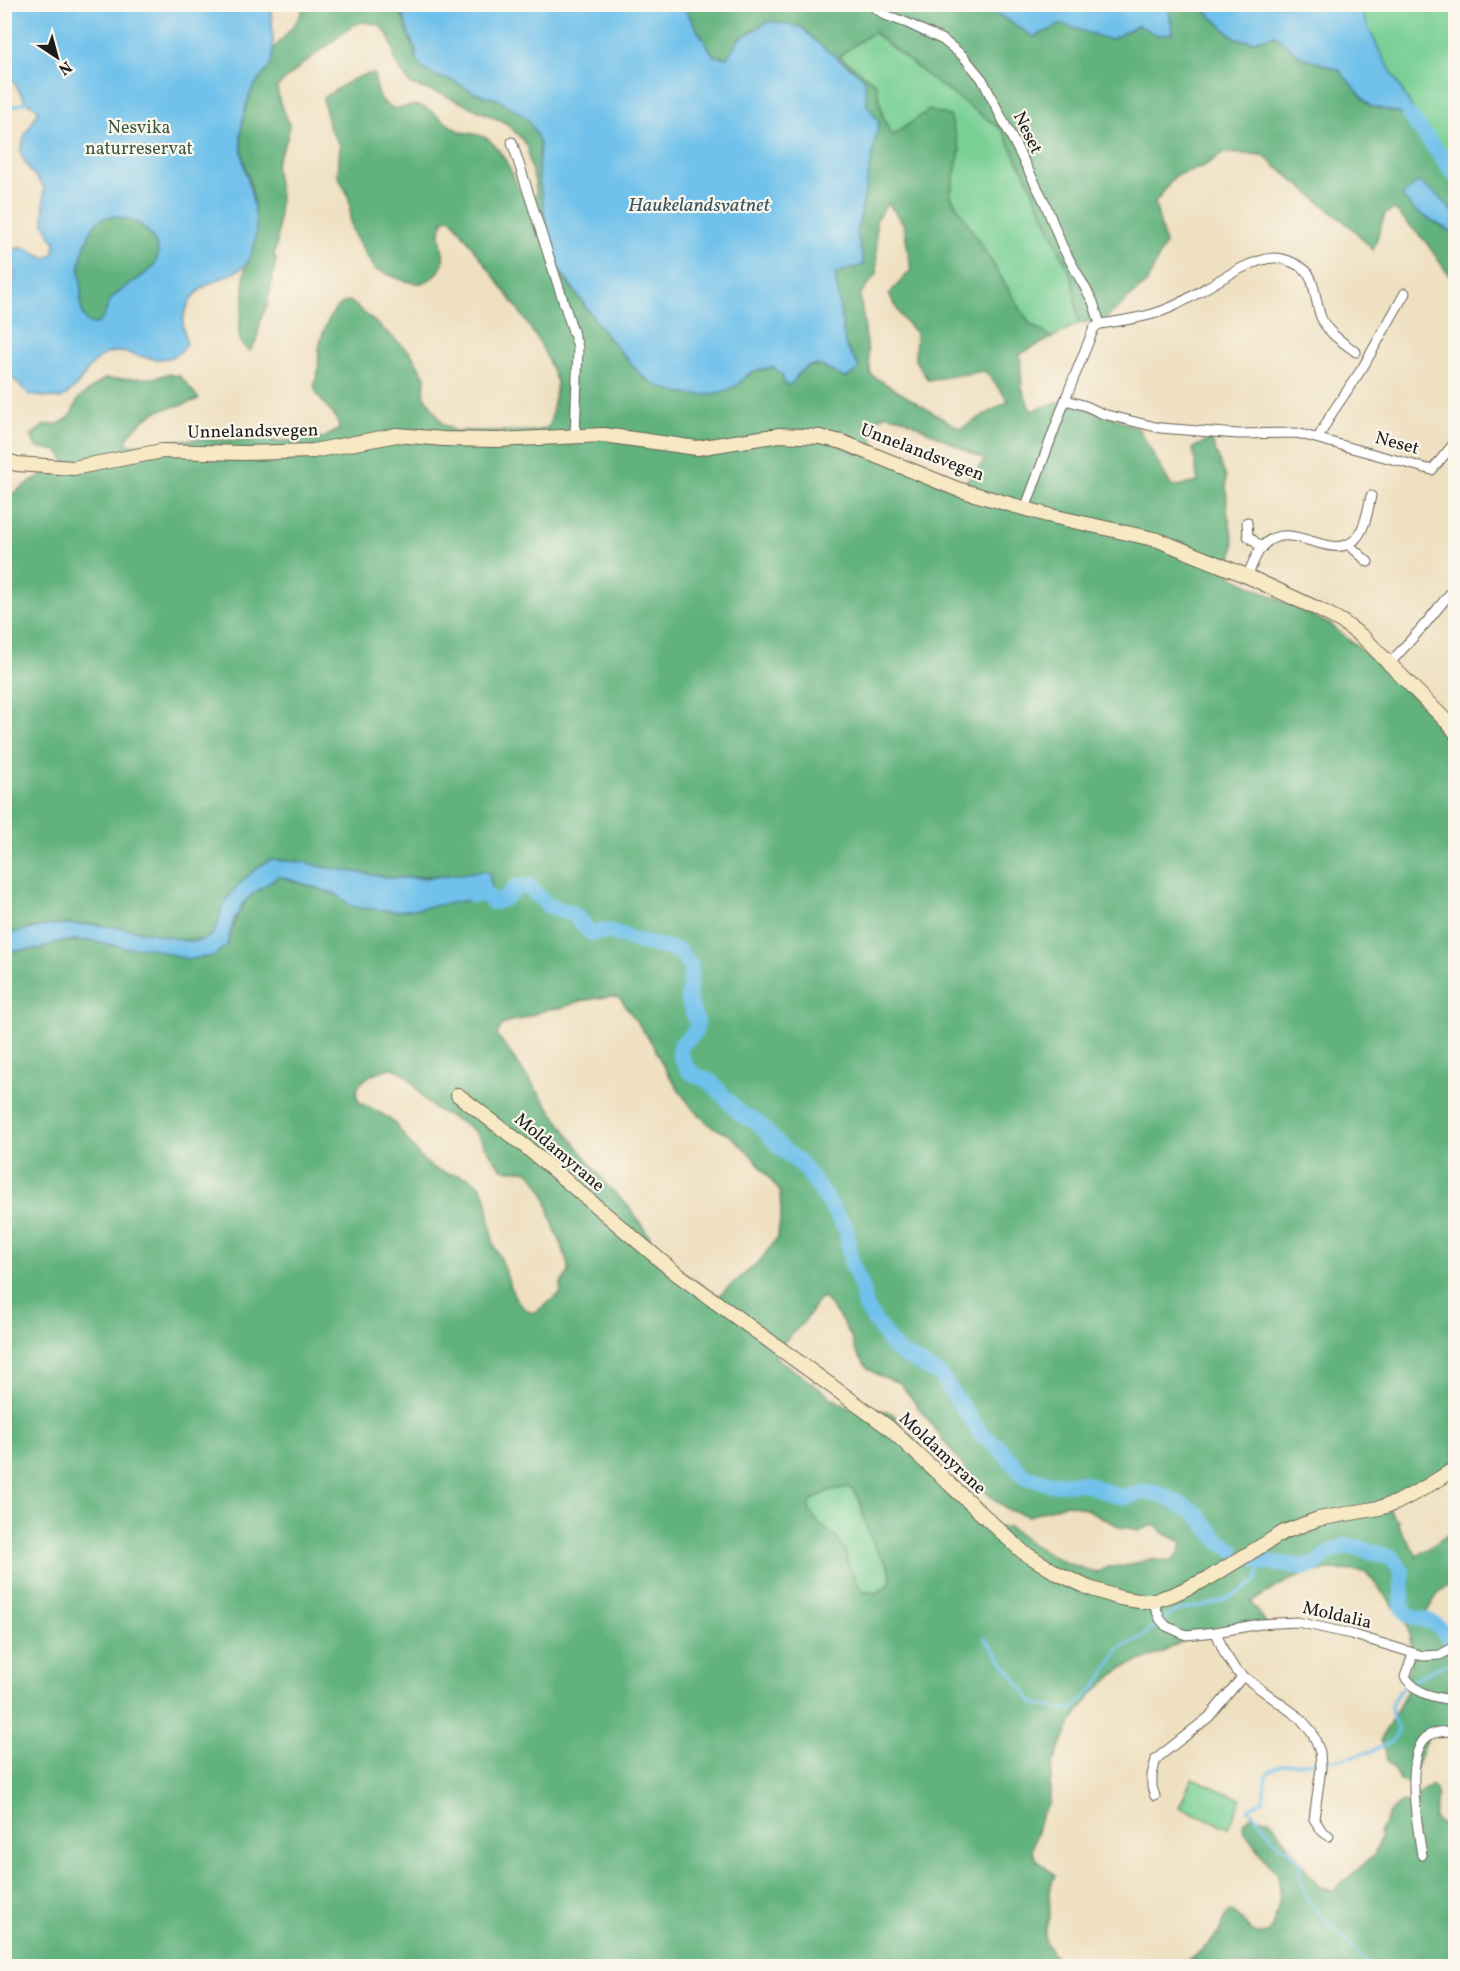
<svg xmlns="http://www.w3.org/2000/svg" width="1460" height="1971" font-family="Vollkorn,serif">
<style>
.green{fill:#79d095;stroke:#4a7658;stroke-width:1.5}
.forest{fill:#62b27e;stroke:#3f674d;stroke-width:1.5;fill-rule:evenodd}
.water{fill:#6fc1eb;stroke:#466e84;stroke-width:1.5;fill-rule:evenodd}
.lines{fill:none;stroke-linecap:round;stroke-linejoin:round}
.stream{stroke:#6fc1eb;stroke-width:3}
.river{stroke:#6fc1eb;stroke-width:16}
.street-casing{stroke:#666156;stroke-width:11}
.secondary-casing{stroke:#666156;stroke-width:16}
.street{stroke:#fff;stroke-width:9}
.secondary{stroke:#f7e9c3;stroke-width:14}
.labels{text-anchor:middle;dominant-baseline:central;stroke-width:4.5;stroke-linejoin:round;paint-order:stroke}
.park-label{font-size:18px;fill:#3d5b46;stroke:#fbf7ec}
.street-label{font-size:18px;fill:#1c1c1c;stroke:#fbf7ec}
.water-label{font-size:20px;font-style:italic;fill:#395664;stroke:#fbf7ec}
</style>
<rect width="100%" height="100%" fill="#fbf7ec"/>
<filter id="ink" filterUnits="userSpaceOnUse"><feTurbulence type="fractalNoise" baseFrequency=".0167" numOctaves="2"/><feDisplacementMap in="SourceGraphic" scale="12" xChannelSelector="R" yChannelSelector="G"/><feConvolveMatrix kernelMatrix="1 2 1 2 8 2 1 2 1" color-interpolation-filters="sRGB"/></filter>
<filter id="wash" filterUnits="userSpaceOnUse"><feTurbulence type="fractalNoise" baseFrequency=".008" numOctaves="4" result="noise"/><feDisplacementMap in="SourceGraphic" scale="24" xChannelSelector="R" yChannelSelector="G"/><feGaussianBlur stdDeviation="1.35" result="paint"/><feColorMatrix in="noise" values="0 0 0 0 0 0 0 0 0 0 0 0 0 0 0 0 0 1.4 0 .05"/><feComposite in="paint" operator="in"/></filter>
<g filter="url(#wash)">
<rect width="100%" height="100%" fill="#efe0c1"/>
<g class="green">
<polygon points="1358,5 1455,5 1455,169 1415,113 1379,50"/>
<polygon points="873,32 925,74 1002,130 1027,178 1072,278 1079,323 1052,338 1030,324 950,195 960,150 929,110 892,136 883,117 876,84 839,56"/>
<path d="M848 1487C861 1495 861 1506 864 1519 866 1526 869 1534 872 1541 876 1553 892 1564 891 1578 891 1585 881 1591 875 1593L862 1591 848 1564 845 1550 835 1536 820 1525 809 1510 811 1501 828 1491Z"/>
<polygon points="1192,1778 1241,1799 1229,1828 1179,1807"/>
</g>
<g class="forest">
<path d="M304 5H396C404 15 405 24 409 36 412 45 416 49 416 59L438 77 452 80 475 93 497 99 523 115 529 121 535 132 540 144 538 171 548 235 556 265 561 274 606 335 641 375 648 381 683 394 740 383C749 371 759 370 774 367L783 376V381L787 385 791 384C796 380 797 376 800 372 813 359 831 369 842 377L859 366 845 345 835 273 864 265 857 232 879 122 867 105 864 78 821 46 801 27 739 39 728 58 714 56 682 5H983L1034 37 1062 24 1110 40 1138 24 1158 35 1173 33 1168 5H1189L1202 8 1236 39 1255 41 1275 35 1300 56 1339 70 1370 106 1410 116 1415 113 1419 125 1455 184V214L1439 196 1414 210 1455 234V284L1426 242 1394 209 1385 214 1373 250 1353 229 1262 155 1224 153 1204 166 1175 176 1155 203 1165 244 1147 282 1103 321 1079 323 1072 278 1027 178 1002 130 925 74 873 32 839 56 876 84 883 117 892 136 929 110 950 116 960 150 950 195 1030 324 1052 338 1020 354 1022 388 1031 411 1068 399 1138 428 1172 487 1198 482 1193 448 1211 439 1226 478 1227 510 1234 543 1231 576 1331 625 1390 674 1436 719 1455 758V1459L1424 1484 1386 1500 1392 1515 1399 1522 1397 1524 1417 1556 1455 1530V1581L1439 1592 1426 1613 1452 1630 1455 1635V1734H1428L1414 1773 1406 1783 1402 1782 1387 1761 1385 1749 1380 1742 1410 1685 1405 1680 1413 1656 1407 1623 1366 1572C1355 1571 1344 1570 1333 1570 1303 1570 1276 1587 1251 1602L1267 1624 1190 1637 1163 1652 1122 1668 1091 1695 1070 1725 1053 1764 1050 1785V1803L1042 1813 1032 1849C1034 1860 1046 1868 1055 1875L1049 1891 1050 1914 1045 1931V1940L1052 1953 1063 1966H5V951L39 949 57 942 95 941 113 946 146 947 192 959 227 945C236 912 246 891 279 876L378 908 396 911 415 909 466 899H485L489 903 494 900 489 873 392 878 323 867 305 862 278 860 215 932 203 940H181L92 924 54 925 30 928 19 933 5 934 4 499 43 474 62 465 65 461 58 451 36 447 31 435 45 425 58 424 69 418 79 398 104 379 154 378 167 374 180 376 199 399C186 405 174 406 161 410 150 413 129 431 126 442L130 445 197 439 277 441 324 438 339 429C339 414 320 404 315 390 313 383 316 380 318 372 319 365 318 357 319 349 322 332 331 304 350 301L410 352 425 377 424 395 443 424 455 431H535L547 428 550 425 557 383 551 367 540 343 518 309 452 219 448 218 444 220C431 243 457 258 433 277 428 281 423 284 416 283 401 282 389 273 375 270L353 233 350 221V203L348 195 338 176 340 145 329 127 323 98C338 89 356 73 374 74 376 90 381 112 402 108 408 107 413 104 420 106 434 110 445 124 459 131 466 134 474 133 482 136 494 140 506 160 511 171 517 182 518 196 530 201L536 195 535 182 529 160 528 147 522 139 506 123 442 94 411 85 394 61V51L388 35 380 25 362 22 354 25 303 64 277 87 279 100 289 124 287 139 275 165 280 196 277 243 274 253 276 261 267 306 261 318 257 339 250 351C229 342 244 312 244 296 245 286 243 273 246 264 248 258 251 254 252 247 256 226 255 204 250 183 244 163 239 145 242 124 244 112 248 95 255 85 265 72 272 67 273 49 283 39 302 18 304 5ZM888 203 904 225 911 270 889 294 902 318 916 333 915 360 928 380 985 371 1009 401 960 429 871 375 860 295 877 274 876 220ZM886 414 902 418 985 460 956 492 877 452 878 449C866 430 866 426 886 414ZM612 996 620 998 654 1046 662 1064 676 1086 692 1108 711 1126 731 1136 754 1158 780 1192 781 1215 777 1238 760 1261 718 1296 649 1250 650 1237 629 1207 606 1184 573 1141 497 1035 501 1026 509 1021 518 1020 548 1009 562 1008 580 1001ZM392 1068C413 1073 417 1095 432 1107 442 1115 455 1118 466 1125 482 1134 489 1156 502 1169 509 1171 524 1168 529 1172 543 1184 547 1202 551 1218 557 1237 567 1252 569 1272L561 1283V1292L558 1295 535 1313C512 1309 509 1278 502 1261 500 1256 496 1251 494 1245 489 1230 490 1203 483 1191 473 1171 452 1178 435 1169 417 1159 406 1135 392 1121 383 1113 371 1108 360 1103 346 1084 377 1070 392 1068ZM820 1298 825 1299 842 1321 851 1337 855 1350 867 1368 878 1375 900 1383 979 1487 1008 1510 1029 1516 1065 1504 1074 1505 1088 1510 1120 1527 1140 1530 1153 1525 1157 1527 1167 1535 1180 1541 1182 1545 1179 1553 1169 1562 1151 1559 1125 1566 1108 1567 1096 1573 1062 1561 1030 1543 1010 1527H997L952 1497 940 1484 922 1449 893 1414 876 1409 859 1412 851 1409 835 1400 777 1358 775 1353C784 1340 796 1331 806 1319 812 1312 813 1305 820 1298ZM848 1487C861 1495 861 1506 864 1519 866 1526 869 1534 872 1541 876 1553 892 1564 891 1578 891 1585 881 1591 875 1593L862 1591 848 1564 845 1550 835 1536 820 1525 809 1510 811 1501 828 1491Z"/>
<path d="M114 216C131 220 142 222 152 237 175 272 125 279 111 301 106 308 104 326 92 324 78 322 81 293 81 283 80 277 79 270 80 265 81 256 90 228 97 222 102 218 107 217 114 216Z"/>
<path d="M1431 1785C1443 1793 1435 1806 1434 1818L1443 1827H1455V1966H1180C1194 1957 1206 1948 1217 1935 1224 1927 1220 1919 1230 1911 1246 1917 1248 1941 1269 1932 1277 1916 1283 1894 1278 1876L1243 1829 1244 1821 1252 1816 1270 1820 1319 1887 1333 1891 1374 1855 1381 1834 1379 1833C1389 1818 1385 1813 1403 1802L1414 1806 1418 1794Z"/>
</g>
<g class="water">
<path d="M5 4 271 5C271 18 276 53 271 64 267 72 260 78 255 85 246 98 240 127 241 143 243 181 268 222 249 259 239 280 203 275 188 305 185 310 182 320 183 327 185 341 192 343 177 354 156 369 125 345 106 354 92 361 85 375 75 387 71 391 66 395 61 399L30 395 5 371V290C23 277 10 267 12 251 27 241 33 256 47 258L54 253 55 243 44 224V187L29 169 20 153 25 135 38 112 37 108 26 102 8 73V59L5 50ZM114 216C131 220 142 222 152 237 175 272 125 279 110 301 106 308 104 326 92 324 78 322 81 293 81 283 80 277 79 270 80 264 81 255 90 228 97 222 102 218 107 217 114 216Z"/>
<path d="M396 5H682L714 56 727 58 739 39 769 21 801 27 821 46 864 78 867 105 879 122 857 232 864 265 835 273 845 345 859 367 857 371 846 378C832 374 815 355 800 372 796 376 795 381 791 384L787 385 783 381V376L774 367C765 369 755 369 747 375 742 379 740 384 734 387 704 402 666 395 641 375L606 335 556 265 548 235 538 171 540 144 535 132 529 121 523 115 497 99 475 93 452 80 438 77 423 69 416 59V50L409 35 404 18Z"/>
<polygon points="983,5 1168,5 1173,33 1158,35 1138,25 1110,40 1062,24 1034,37"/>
<polygon points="1189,5 1358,5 1379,50 1415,113 1410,116 1370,106 1339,70 1300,56 1275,35 1255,41 1236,39 1202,8"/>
<polygon points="1418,182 1439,196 1455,214 1455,234 1414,210 1402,196"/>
<path d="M271 860 305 862 323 867 392 878H426L484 871 489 873 494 900 493 904 485 899H475L415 909 396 911 359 908 350 905 336 894 279 876 251 895 242 904 239 912 234 919 227 945 214 956 187 959 146 947 127 948 95 941 75 940 57 942 40 949 5 951V934C22 932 37 926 54 925 89 922 122 927 155 934 170 937 190 945 205 939 221 932 217 916 224 904 233 889 255 866 271 860Z"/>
</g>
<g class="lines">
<g class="stream">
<polyline points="4,110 26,102"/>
<polyline points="985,1638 1034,1704 1072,1710 1097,1686 1119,1649 1142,1637 1173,1612 1215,1603 1240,1593 1257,1580 1259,1571 1270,1563"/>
<path d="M1370 1966 1314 1908 1304 1894 1300 1877 1301 1864 1298 1860 1287 1847 1279 1845 1273 1839 1260 1821 1248 1809C1253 1805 1258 1804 1263 1800L1266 1775C1271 1771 1276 1766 1282 1765 1308 1761 1390 1760 1398 1730 1396 1723 1390 1714 1391 1707 1395 1683 1437 1669 1456 1659"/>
</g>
<g class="river">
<polyline points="1410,116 1456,176"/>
<path d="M474 895 485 894 493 902C504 901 510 895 516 887L528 886 547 905 574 914 589 931 593 933 606 931 615 933 637 941 676 950 680 952 691 967 688 999 697 1023 695 1032 680 1046V1055L688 1070 695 1075 711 1082 739 1113 758 1123 781 1148 802 1165 818 1186 847 1231 851 1262 863 1290 864 1303 868 1311 891 1344 897 1351 940 1375 981 1434 999 1447 1024 1476 1051 1484 1084 1483 1114 1495 1126 1497 1143 1492 1157 1493 1195 1512 1220 1542 1233 1550"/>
<path d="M1258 1561 1305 1567 1314 1565 1331 1552 1345 1546 1359 1548 1392 1558 1395 1561 1402 1572V1605C1410 1623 1423 1616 1436 1625 1444 1630 1450 1640 1456 1648"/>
</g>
</g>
</g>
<g filter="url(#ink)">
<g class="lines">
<g class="street-casing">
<g id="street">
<polyline points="870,4 885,15 907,23 943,40 963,56 982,79 1045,203 1062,246 1093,302 1100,324"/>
<polyline points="512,142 578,347 575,437"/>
<polyline points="1066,400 1086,406 1103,414 1160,428 1238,434 1297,433 1432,470 1456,441"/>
<polyline points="1318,438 1332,413 1363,367 1405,293"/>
<path d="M1025 509 1067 395 1094 328 1100 324C1126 320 1152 317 1176 305 1201 293 1248 258 1275 258 1285 258 1301 265 1308 273 1315 282 1316 306 1321 317 1326 332 1344 343 1356 352"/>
<polyline points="1247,522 1248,536 1262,548"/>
<polyline points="1348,544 1368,562"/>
<path d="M1247 576C1252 567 1255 555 1262 547 1289 514 1334 568 1358 536 1366 525 1368 509 1371 496"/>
<polyline points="1390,663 1426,623 1456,586"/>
<polyline points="1153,1601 1160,1619 1166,1626 1186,1635 1216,1632 1260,1624 1297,1622 1351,1634 1423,1656 1440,1655 1456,1646"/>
<polyline points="1216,1632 1224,1652 1236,1671 1300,1718 1312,1732 1320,1752 1321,1768 1314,1819 1322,1831 1329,1836"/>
<path d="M1413 1654 1405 1677C1420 1697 1433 1696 1456 1701"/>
<polyline points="1155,1796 1152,1787 1152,1775 1156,1759 1209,1717 1243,1676"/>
<path d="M1422 1855C1418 1829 1403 1753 1428 1736 1435 1731 1447 1731 1456 1731"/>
</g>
</g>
<g class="secondary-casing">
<g id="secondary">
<polyline points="4,460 17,464 73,468 162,451 243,453 313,451 397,435 443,439 498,440 604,435 697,448 780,435 820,437 842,442 957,489 1047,515 1158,540 1247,576 1318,609 1341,621 1364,638 1451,726 1456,733"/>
<polyline points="458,1095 526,1147 673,1271 888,1427 1023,1552 1057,1573 1089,1588 1120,1598 1139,1601 1153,1601 1172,1595 1209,1578 1284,1532 1318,1519 1379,1508 1396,1503 1424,1488 1456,1468"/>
</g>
</g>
<use href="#street" class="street"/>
<use href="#secondary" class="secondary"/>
</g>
</g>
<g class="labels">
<g class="park-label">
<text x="139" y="128">Nesvika<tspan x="139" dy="21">naturreservat</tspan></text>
</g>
<g class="street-label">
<text transform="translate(1027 133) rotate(64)">Neset</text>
<text transform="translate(253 432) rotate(-1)">Unnelandsvegen</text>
<text transform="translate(1397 444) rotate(15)">Neset</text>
<text transform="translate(922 453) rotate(21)">Unnelandsvegen</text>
<text transform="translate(559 1153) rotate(40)">Moldamyrane</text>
<text transform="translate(942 1454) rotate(43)">Moldamyrane</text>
<text transform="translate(1337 1616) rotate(13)">Moldalia</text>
</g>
<g class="water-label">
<text x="699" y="206">Haukelandsvatnet</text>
</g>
</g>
<rect width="1460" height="1971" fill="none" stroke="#fbf7ec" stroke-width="24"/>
<g transform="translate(57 57) rotate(144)" stroke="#fbf7ec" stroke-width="4.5" paint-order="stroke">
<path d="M0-4.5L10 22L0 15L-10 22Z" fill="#1c1c1c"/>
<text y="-9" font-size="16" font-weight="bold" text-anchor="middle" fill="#1c1c1c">N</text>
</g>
</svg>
